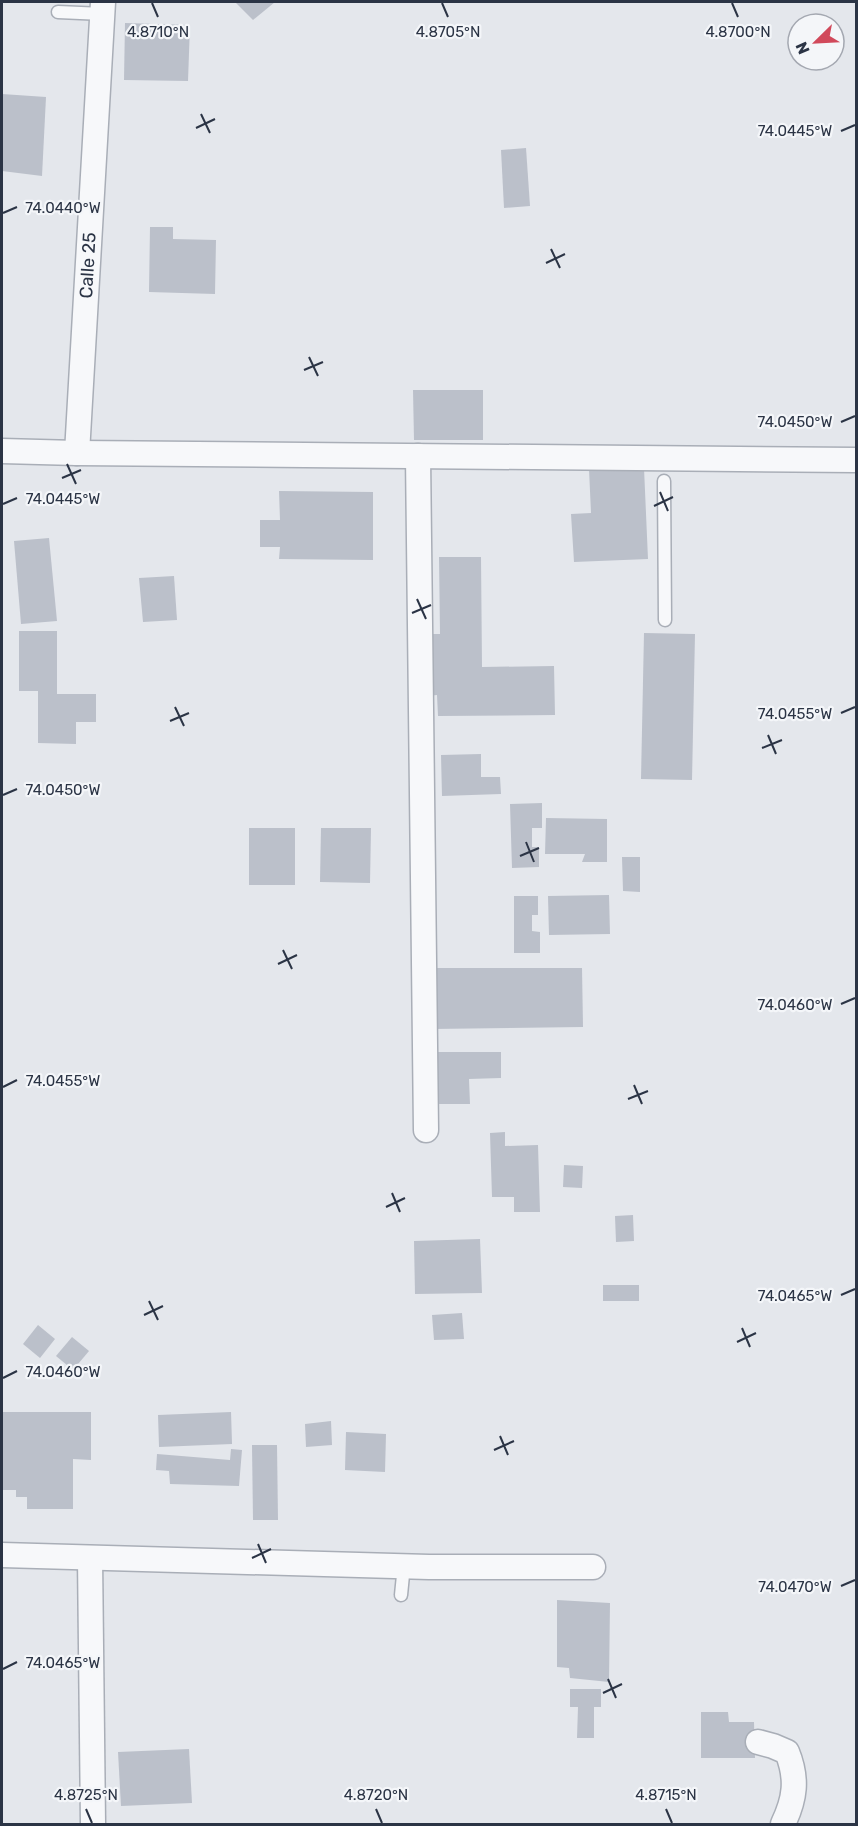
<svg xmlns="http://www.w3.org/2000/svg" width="858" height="1826" font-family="Rubik,sans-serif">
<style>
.building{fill:#bbc0ca}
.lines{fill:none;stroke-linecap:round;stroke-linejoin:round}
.service-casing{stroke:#a9aeb7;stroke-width:15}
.minor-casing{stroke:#a9aeb7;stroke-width:27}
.service{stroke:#f7f8fa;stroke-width:12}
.minor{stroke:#f7f8fa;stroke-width:24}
.ticks{fill:none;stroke:#2b3445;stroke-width:2}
.labels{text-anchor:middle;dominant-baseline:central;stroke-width:4.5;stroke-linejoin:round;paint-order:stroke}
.street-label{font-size:18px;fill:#2b3445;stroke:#f4f6f9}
.ticks-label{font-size:15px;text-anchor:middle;fill:#2b3445;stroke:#f4f6f9;stroke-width:4.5;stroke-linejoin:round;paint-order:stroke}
</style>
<rect width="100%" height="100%" fill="#e4e7ec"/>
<g class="building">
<polygon points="235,2 275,2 253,20"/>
<polygon points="125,23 190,25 188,81 124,80"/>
<polygon points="2,94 46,97 42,176 2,171"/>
<polygon points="526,148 530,206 504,208 501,150"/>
<polygon points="150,227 173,227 173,239 216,240 215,294 149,292"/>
<polygon points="413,390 483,390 483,440 414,440"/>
<polygon points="644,468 648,559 574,562 571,514 591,513 589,469"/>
<polygon points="279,491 373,492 373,560 279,559 280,547 260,547 260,520 280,520"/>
<polygon points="49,538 57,621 21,624 14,541"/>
<polygon points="439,557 481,557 482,667 554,666 555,715 438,716 437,695 427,696 426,634 440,634"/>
<polygon points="174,576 177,620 143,622 139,578"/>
<polygon points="19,631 57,631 57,694 96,694 96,722 76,722 76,744 38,743 38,691 19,691"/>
<polygon points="644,633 695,634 692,780 641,779"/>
<polygon points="481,754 481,777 500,777 501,794 442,796 441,755"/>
<polygon points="542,803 542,828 532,828 532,847 539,847 539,867 512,868 510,804"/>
<polygon points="546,818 607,819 607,862 582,862 585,854 545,854"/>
<rect x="249" y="828" width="46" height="57"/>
<polygon points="321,828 371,828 370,883 320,882"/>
<polygon points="622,857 640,857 640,892 623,891"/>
<polygon points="609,895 610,934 549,935 548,896"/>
<polygon points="514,896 538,896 538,915 532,915 532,931 540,932 540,953 514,953"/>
<polygon points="433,968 582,968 583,1027 432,1029"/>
<polygon points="434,1052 501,1052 501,1078 469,1079 470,1104 434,1104"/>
<polygon points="505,1132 505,1146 538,1145 540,1212 514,1212 514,1197 492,1197 490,1133"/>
<polygon points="564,1165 583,1166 582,1188 563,1187"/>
<polygon points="633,1215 634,1241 616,1242 615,1216"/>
<polygon points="480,1239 482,1293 415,1294 414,1241"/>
<rect x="603" y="1285" width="36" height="16"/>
<polygon points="462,1313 464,1339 434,1340 432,1315"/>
<polygon points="38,1325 55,1339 40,1358 23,1344"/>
<polygon points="72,1337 89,1351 73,1370 56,1356"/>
<polygon points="2,1412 91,1412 91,1460 73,1459 73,1509 27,1509 27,1497 16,1497 16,1490 2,1490"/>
<polygon points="231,1412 232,1444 159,1447 158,1415"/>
<polygon points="331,1421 332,1445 306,1447 305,1424"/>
<polygon points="346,1432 386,1434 385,1472 345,1470"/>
<polygon points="252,1445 277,1445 278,1520 253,1520"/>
<polygon points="231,1449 242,1450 239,1486 170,1484 169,1471 156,1470 157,1454 230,1460"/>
<polygon points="557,1600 610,1603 609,1682 570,1678 569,1668 557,1667"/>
<polygon points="570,1689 601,1689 601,1707 594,1707 594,1738 577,1738 578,1707 570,1707"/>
<polygon points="701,1712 728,1712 729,1722 754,1722 755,1758 701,1758"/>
<polygon points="189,1749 192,1803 121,1806 118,1752"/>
</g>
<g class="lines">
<g class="service-casing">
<g id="service">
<polyline points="58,12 103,14"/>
<polyline points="664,481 665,620"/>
<polyline points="401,1595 404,1565"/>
</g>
</g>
<g class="minor-casing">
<g id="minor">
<polyline points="2,451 77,453 856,460"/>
<path id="s1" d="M77 453 103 2"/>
<polyline points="418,456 426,1130"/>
<polyline points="2,1555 429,1567 593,1567"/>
<polyline points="90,1558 93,1824"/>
<path d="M758 1742 773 1746 787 1752C798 1779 795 1799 783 1824"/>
</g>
</g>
<use href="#service" class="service"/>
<use href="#minor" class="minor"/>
</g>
<path class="ticks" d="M152 3 158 17M442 3 448 17M732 3 738 17M201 114 210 133M196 128 215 119M841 131 855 125M3 213 17 207M551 249 560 268M546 263 565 254M309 357 318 376M304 370 323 362M841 422 855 416M67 464 76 484M62 478 81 470M660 492 668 511M3 504 17 498M654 506 673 497M417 599 426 619M412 613 431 605M175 707 184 726M841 713 855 707M170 721 189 713M768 735 776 754M762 748 782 740M3 795 17 789M526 842 534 862M520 856 539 848M283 950 292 969M278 964 297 955M841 1004 855 998M634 1085 642 1104M3 1087 17 1080M628 1099 648 1091M392 1193 400 1212M386 1207 405 1198M841 1295 855 1289M149 1301 158 1320M144 1315 163 1306M742 1328 750 1347M737 1342 756 1333M3 1378 17 1371M500 1436 508 1455M494 1450 514 1441M258 1544 266 1563M252 1558 271 1549M841 1586 855 1580M3 1669 17 1662M608 1679 616 1698M603 1693 622 1684M86 1809 92 1823M376 1809 382 1823M666 1809 672 1823"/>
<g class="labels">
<g class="street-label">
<text stroke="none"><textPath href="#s1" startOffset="188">Calle 25</textPath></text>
</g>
</g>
<g class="ticks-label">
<text x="158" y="37">4.8710°N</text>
<text x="448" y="37">4.8705°N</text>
<text x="738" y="37">4.8700°N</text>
<text x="795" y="136">74.0445°W</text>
<text x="63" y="213">74.0440°W</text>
<text x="795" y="427">74.0450°W</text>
<text x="63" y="504">74.0445°W</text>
<text x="795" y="719">74.0455°W</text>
<text x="63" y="795">74.0450°W</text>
<text x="795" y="1010">74.0460°W</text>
<text x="63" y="1086">74.0455°W</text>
<text x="795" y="1301">74.0465°W</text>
<text x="63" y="1377">74.0460°W</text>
<text x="795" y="1592">74.0470°W</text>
<text x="63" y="1668">74.0465°W</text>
<text x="86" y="1800">4.8725°N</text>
<text x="376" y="1800">4.8720°N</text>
<text x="666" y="1800">4.8715°N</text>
</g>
<rect width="858" height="1826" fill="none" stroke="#2b3445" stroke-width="6"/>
<g transform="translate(816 42) rotate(246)"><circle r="28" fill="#f4f6f9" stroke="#a4a8b1" stroke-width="1.5"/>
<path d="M0-4.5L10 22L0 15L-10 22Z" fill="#d1495b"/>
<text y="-9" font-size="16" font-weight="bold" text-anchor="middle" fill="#2b3445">N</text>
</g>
</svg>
